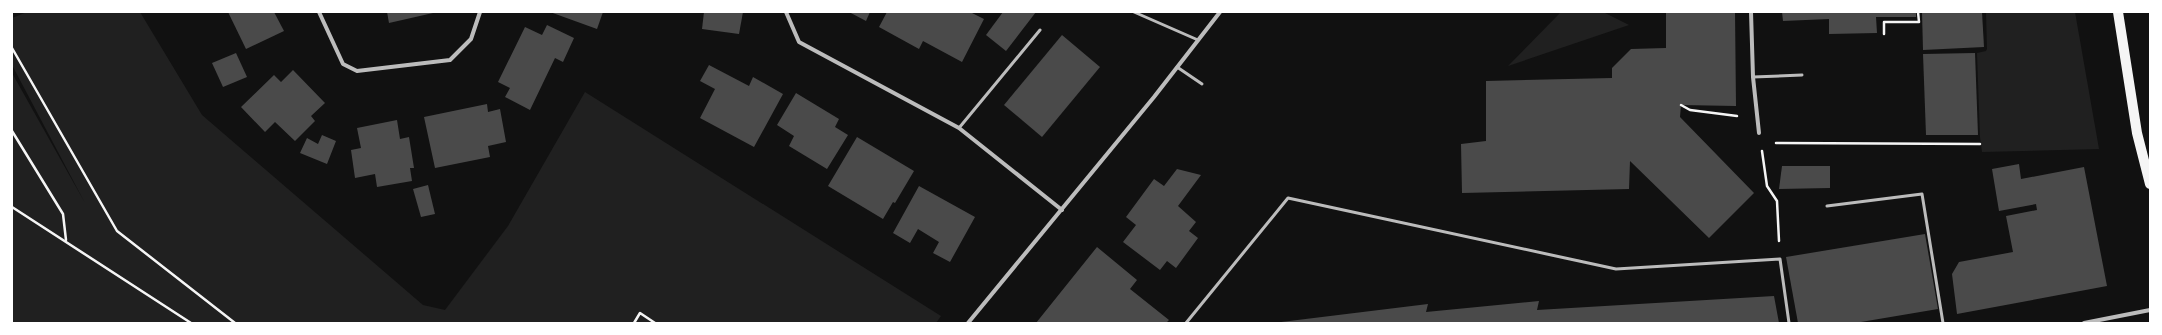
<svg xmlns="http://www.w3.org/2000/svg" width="2162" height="335" font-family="'Noto Sans',sans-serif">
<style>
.green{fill:#202020}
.building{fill:#4a4a4a}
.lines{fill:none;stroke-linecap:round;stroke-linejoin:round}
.path{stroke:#f5f5f5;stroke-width:2.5}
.service{stroke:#bcbcbc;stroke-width:3}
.minor{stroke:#bcbcbc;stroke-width:4}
.primary{stroke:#f5f5f5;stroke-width:10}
</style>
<rect width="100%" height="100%" fill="#111"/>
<g class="green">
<polygon points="27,12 140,12 202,115 423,305 445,310 508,226 585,92 941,316 936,323 12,323 12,73 85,203 12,65 12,18"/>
<polygon points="1561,12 1603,12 1629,25 1508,66"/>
<polygon points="1986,12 2075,12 2099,149 1982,152 1980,137 1977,53 1986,51 1987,49"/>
</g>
<g class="building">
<polygon points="228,12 274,12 284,31 246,49"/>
<polygon points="387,12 433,12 433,13 389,23"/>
<polygon points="550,12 603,12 597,29"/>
<polygon points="704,12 743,12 739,34 702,29"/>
<polygon points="849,12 870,12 866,21"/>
<polygon points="887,12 970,12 984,19 962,62 923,41 919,49 879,27"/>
<polygon points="1003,12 1036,12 1006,51 986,35"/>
<polygon points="1666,12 1735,12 1736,106 1681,105 1680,117 1754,193 1709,238 1630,161 1629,189 1462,193 1461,144 1486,141 1486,81 1612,78 1612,68 1631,49 1666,48"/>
<polygon points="1782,12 1916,12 1916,17 1876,17 1877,33 1829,34 1829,19 1783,21"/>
<polygon points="1922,12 1982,12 1984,47 1923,50"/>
<polygon points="547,25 574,38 563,62 555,58 530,110 505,97 510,88 498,82 525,27 542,35"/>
<polygon points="1062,35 1100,67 1042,137 1004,105"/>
<polygon points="236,53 247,77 223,87 212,63"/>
<polygon points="1975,53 1978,135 1926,135 1923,54"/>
<polygon points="709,65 749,86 753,77 783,94 754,147 700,118 715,89 700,81"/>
<polygon points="293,70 325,103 311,116 315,121 295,141 275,122 265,132 241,107 274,75 281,82"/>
<polygon points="796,93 839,119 835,127 848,135 827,169 789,146 794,136 777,125"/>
<polygon points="487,104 488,112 500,109 506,142 488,146 490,157 435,168 424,117"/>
<polygon points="397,120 400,139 409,137 414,168 410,168 412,181 377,187 375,174 355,178 351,150 361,148 357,128"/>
<polygon points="322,135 336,141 327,164 300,153 307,138 318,144"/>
<polygon points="857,137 914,171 895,203 893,202 883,219 828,186"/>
<polygon points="2019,164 2021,179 2084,167 2107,286 1957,314 1952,274 1959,262 2013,252 2006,216 2037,210 2036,204 1999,211 1992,169"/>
<polygon points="1782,166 1830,166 1830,188 1779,189"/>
<polygon points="1177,169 1201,175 1178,206 1196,222 1189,231 1198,238 1176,268 1167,261 1160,270 1123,242 1136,225 1126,217 1154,179 1164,186"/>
<polygon points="428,185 435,214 421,217 413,189"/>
<polygon points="919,186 975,217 950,262 933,253 939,242 918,229 910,243 893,233"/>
<polygon points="1925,234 1938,309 1855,323 1798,323 1786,257"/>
<polygon points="1097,247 1137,280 1130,289 1169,320 1166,323 1036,323"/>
<polygon points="1774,296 1779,323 1273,323 1428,304 1426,312 1539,301 1537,310"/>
</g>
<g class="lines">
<g class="path">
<polyline points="1884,34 1884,22 1919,22 1918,12"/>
<polyline points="12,48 117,231 235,323"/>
<polyline points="1681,105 1690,110 1737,116"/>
<polyline points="12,131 63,214 66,240"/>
<polyline points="1776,143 1980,144"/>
<polyline points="1762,151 1767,186 1777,201 1779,241"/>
<polyline points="12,207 191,323"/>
<polyline points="634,323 640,313 655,323"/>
</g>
<g class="service">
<polyline points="1134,12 1198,40"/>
<polyline points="1177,67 1202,84"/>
<polyline points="1753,77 1802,75"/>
<polyline points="959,128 1040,30"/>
<polyline points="1827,206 1922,194 1943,323"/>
<polyline points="1186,323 1288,198 1616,269 1780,259 1789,323"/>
</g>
<g class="minor">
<polyline points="319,12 343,64 357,71 450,60 471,39 480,12"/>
<polyline points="786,12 799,42 959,128 1062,210"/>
<polyline points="1751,12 1753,77 1759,133"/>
<polyline points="968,323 1154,97 1220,12"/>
<polyline points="2084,323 2150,310"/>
</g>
<polyline class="primary" points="2118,12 2137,133 2150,184"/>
</g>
<rect width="2162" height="335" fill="none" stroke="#ffffff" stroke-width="26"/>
</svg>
